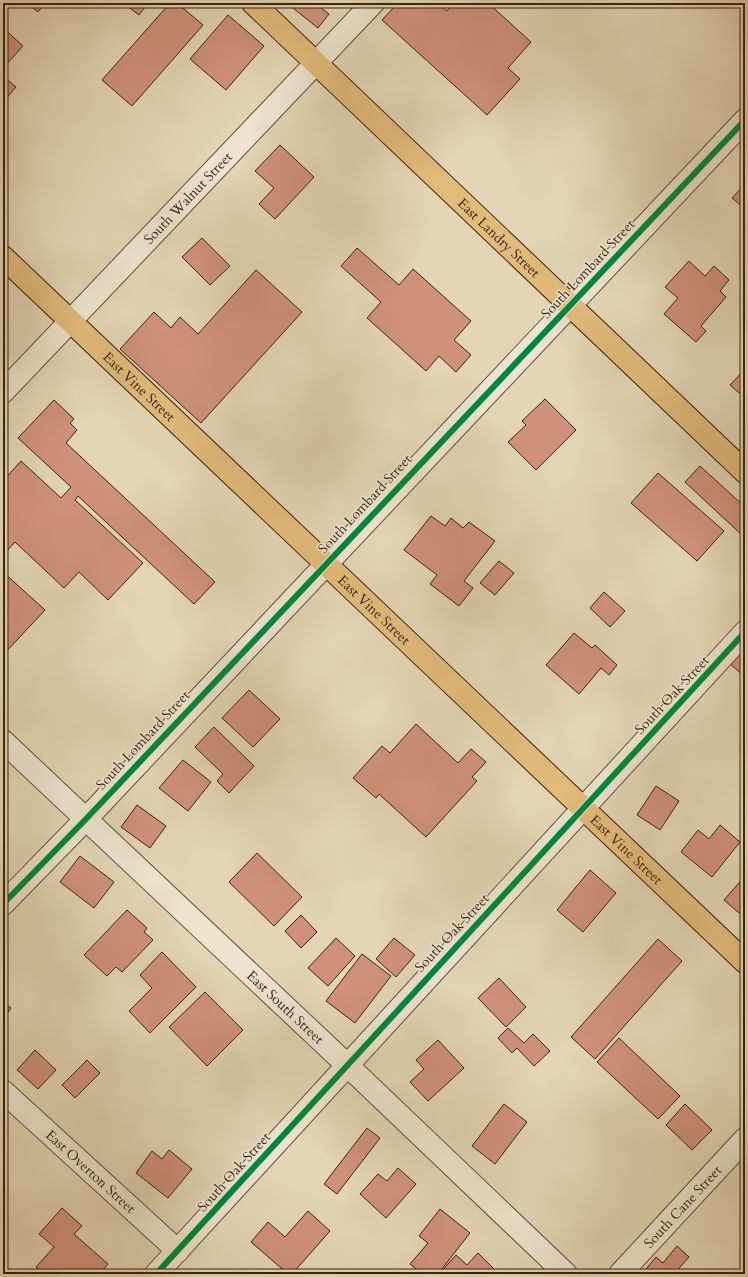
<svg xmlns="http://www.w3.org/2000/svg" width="748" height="1277" font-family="Cardo,serif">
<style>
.building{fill:#d0917b;stroke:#392310}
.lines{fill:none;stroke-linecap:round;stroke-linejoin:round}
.minor-casing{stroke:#645039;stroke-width:24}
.highway-casing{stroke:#392310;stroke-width:24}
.minor{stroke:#ede4cf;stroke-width:22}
.highway{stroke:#e2ba7a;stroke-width:22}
.cycleway-casing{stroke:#ede4cf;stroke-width:8}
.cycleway{stroke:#00873e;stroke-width:6}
.labels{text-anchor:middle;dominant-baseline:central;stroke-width:3;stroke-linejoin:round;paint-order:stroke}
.street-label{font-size:14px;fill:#392310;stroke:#ede4cf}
</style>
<rect width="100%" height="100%" fill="#e3d5b5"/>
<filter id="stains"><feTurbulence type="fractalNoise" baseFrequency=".005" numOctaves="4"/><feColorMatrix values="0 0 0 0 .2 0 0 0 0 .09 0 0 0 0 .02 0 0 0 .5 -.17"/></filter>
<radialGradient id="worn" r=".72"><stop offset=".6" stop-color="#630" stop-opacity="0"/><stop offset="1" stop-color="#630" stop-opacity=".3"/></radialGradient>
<g class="building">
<polygon points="27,3 45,3 38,12"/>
<polygon points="123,3 148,3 139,15"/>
<polygon points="170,3 177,3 203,25 132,106 102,80"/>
<polygon points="297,3 315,3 329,14 318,28 293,8"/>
<polygon points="398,3 437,3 447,11 454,3 488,3 531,42 508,68 520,79 487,115 382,20"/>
<polygon points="228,15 264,46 226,90 190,59"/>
<polygon points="3,28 23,46 3,68"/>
<polygon points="3,76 16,87 3,102"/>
<polygon points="280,145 314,177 275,219 259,204 274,188 255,171"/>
<polygon points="745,184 745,209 732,198"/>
<polygon points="202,238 230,266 210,285 182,257"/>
<polygon points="357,248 399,285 413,269 471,321 454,340 471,355 456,372 439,356 426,371 367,318 381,302 341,266"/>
<polygon points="689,261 705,276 714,266 729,280 720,291 726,297 701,326 706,331 696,342 664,314 678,298 665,287"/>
<polygon points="256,270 302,312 201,423 120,349 154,312 171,328 180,317 198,334"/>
<polygon points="745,359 745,398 730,385 745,369 740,365"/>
<polygon points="545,399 576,430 536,470 508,442 526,425 522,421"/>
<polygon points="54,400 74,419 70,423 77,430 66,443 215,582 194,604 78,496 75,500 143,563 108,600 79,572 64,588 15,542 3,555 3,481 21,461 61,498 71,487 18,438"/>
<polygon points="700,466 745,507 745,534 743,536 685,482"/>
<polygon points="658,473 724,531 697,561 631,503"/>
<polygon points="431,516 445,526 451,518 463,528 469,522 495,541 464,581 473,588 459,606 430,584 437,575 404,550"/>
<polygon points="499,561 514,573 495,595 480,583"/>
<polygon points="3,572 45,610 3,655"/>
<polygon points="604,592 625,611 610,627 590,608"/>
<polygon points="574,633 592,648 595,645 617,665 609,675 601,668 579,694 546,665"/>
<polygon points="745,644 745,677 728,662"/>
<polygon points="249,690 280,719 253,747 222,718"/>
<polygon points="416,724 458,763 471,749 486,762 472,777 477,781 426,837 379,794 376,798 353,778 382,746 390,753"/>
<polygon points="214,727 254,766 229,793 217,781 223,774 195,747"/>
<polygon points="183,760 211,782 188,811 159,788"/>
<polygon points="656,786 679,801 660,830 637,815"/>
<polygon points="137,805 166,826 150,848 121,827"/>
<polygon points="720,825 740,842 712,877 681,852 698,830 709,839"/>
<polygon points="257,853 302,897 274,926 229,882"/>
<polygon points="80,856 114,882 94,908 60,882"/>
<polygon points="590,870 616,893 583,932 557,910"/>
<polygon points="745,876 745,918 724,900"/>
<polygon points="127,910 147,928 144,932 153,940 122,972 116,967 107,976 84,955"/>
<polygon points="301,915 317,932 301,948 285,931"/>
<polygon points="336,938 355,956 328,986 308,968"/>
<polygon points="394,938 415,955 396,977 376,959"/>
<polygon points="658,939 682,961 595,1059 571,1037"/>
<polygon points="162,952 196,987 150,1033 129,1011 152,988 140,975"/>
<polygon points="362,954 391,976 355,1023 326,1001"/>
<polygon points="499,978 526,1007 506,1027 478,998"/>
<polygon points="205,992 243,1030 207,1066 169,1027"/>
<polygon points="3,1003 11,1008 3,1020"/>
<polygon points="508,1028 524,1043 533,1034 550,1051 534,1066 517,1048 512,1053 498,1038"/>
<polygon points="619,1038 680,1096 658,1119 597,1062"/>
<polygon points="438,1040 464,1068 428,1101 410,1082 424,1069 416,1060"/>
<polygon points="35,1050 56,1070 38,1089 17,1070"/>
<polygon points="87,1060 100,1073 75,1098 62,1085"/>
<polygon points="504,1104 527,1122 495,1164 472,1146"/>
<polygon points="685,1104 712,1130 692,1150 666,1125"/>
<polygon points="367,1128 380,1138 337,1194 324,1184"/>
<polygon points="169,1150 192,1169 168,1198 136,1173 152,1151 162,1159"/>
<polygon points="398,1168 416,1184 386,1218 360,1194 378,1174 387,1181"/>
<polygon points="62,1208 82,1226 74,1234 108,1264 99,1274 44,1274 36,1267 54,1247 39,1234"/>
<polygon points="440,1209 470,1233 438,1274 422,1274 410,1264 428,1243 419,1236"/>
<polygon points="308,1211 330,1231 292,1274 288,1274 251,1242 268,1222 285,1237"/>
<polygon points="677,1246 689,1257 674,1274 642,1274 656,1257 663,1263"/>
<polygon points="478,1253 494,1269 490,1274 439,1274 456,1255 467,1265"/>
</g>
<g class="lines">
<g class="minor-casing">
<g id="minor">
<path id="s1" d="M3 392 373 3"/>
<path id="s2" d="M3 741 347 1065 566 1274"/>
<polyline points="3,904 86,819 745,120"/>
<path id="s3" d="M3 1091 178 1251"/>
<polyline points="156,1274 745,632"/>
<path id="s4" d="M620 1274 745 1139"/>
</g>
</g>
<g class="highway-casing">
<g id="highway">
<path id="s5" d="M253 3 745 472"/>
<path id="s6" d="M3 257 745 962"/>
</g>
</g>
<use href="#minor" class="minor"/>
<use href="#highway" class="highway"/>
<g class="cycleway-casing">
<g id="cycleway">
<polyline points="3,904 86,819 745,120"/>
<polyline points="156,1274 745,632"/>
</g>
</g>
<use href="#cycleway" class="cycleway"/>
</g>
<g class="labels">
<g class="street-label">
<text stroke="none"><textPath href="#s1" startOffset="268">South Walnut Street</textPath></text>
<text stroke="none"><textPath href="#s5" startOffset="340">East Landry Street</textPath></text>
<text transform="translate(588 269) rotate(-47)">South Lombard Street</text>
<text stroke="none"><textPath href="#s6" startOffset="188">East Vine Street</textPath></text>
<text transform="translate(365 504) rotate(-47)">South Lombard Street</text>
<text stroke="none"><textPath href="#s6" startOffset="512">East Vine Street</textPath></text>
<text transform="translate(672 695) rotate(-47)">South Oak Street</text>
<text transform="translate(143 740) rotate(-47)">South Lombard Street</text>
<text stroke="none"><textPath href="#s6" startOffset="860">East Vine Street</textPath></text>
<text transform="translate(452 933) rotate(-47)">South Oak Street</text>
<text stroke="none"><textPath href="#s2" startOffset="388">East South Street</textPath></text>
<text stroke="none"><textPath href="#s3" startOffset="119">East Overton Street</textPath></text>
<text transform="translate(234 1172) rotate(-48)">South Oak Street</text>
<text stroke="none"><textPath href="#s4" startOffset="92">South Cane Street</textPath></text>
</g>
</g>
<rect width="748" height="1277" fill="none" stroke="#e3d5b5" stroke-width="16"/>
<rect x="4" y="4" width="740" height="1269" fill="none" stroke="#392310" stroke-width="2"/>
<rect x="8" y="8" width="732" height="1261" fill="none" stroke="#392310"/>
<rect width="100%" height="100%" filter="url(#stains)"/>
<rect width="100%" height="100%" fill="url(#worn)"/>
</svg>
